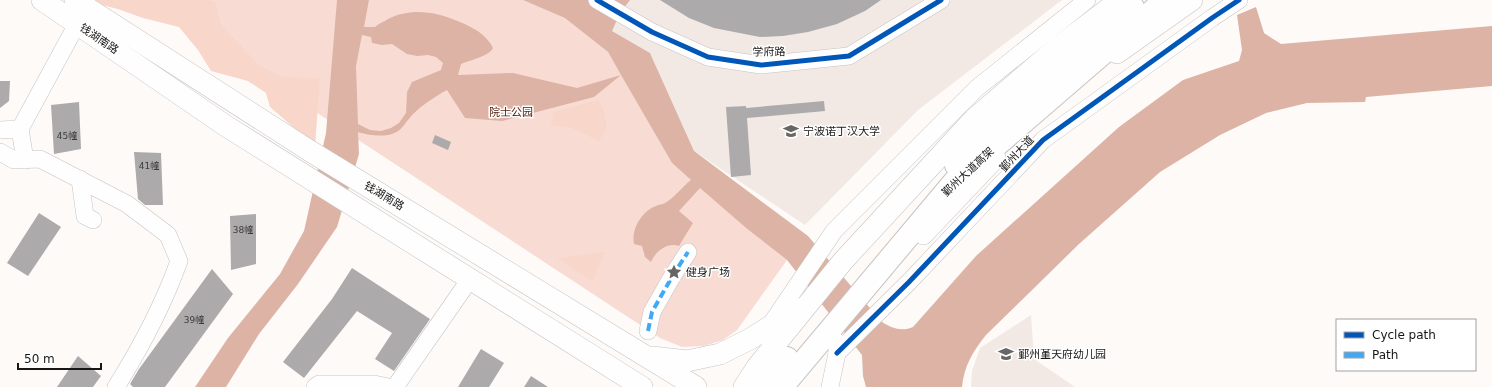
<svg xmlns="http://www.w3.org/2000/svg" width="1492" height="387" font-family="'DejaVu Sans','Noto Sans SC',sans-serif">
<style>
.built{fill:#f2e9e5}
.green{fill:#f8dcd3}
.forest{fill:#f8d6ca}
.water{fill:#dcb3a5;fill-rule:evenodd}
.building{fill:#acaaaa}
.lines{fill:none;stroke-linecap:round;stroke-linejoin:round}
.minor-casing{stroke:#c5c3c2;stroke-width:18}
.major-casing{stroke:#c5c3c2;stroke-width:22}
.highway-casing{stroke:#c5c3c2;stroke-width:24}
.minor{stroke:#fffefe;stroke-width:17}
.major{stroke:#fffefe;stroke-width:21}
.highway{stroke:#fffefe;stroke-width:22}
.quiet{stroke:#3fa9f5;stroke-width:4;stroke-dasharray:8 4;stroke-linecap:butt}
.cycleway-casing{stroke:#fff;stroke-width:8}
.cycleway{stroke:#0057b8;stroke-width:5}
.labels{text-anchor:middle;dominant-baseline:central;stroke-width:3;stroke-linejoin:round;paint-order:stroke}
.number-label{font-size:9px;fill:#3d3c3b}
.street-label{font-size:11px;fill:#181716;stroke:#fff}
.park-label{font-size:11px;fill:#4f1b08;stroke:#fff}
.poi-label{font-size:11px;fill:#181716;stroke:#fff;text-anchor:start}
</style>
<rect width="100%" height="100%" fill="#fdfaf8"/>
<g class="built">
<polygon points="566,0 1062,0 918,110 805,225 694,151 650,53 612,31"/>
<polygon points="1031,315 1034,359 1075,387 971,387 972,371 980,348"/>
</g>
<polygon class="green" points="145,0 523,0 565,17 608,52 672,163 746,228 787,260 737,330 723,340 704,346 682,347 660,338"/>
<g class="forest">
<polygon points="90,0 204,0 215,1 221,25 259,65 282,77 320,78 315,146 270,107 266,93 248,81 211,71 198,50 179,27 143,18 118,9 94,3"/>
<polygon points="598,100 603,108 607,127 599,141 570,127 551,126 553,112"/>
<polygon points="605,252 593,282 557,258"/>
</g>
<path class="water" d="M337 0H369L364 27H375C379 23 384 22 388 19 412 7 437 12 460 22 474 28 486 34 493 48 490 56 470 60 461 64L458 75 513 73 577 88 621 75 608 52 565 18 523 0H630L620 13 612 31 650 53 694 151 808 236 882 322C891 328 902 332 913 327L976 256 1119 127 1183 80 1239 61 1242 50 1237 15 1256 7 1264 33 1281 44 1492 26V86L1366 97 1365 102 1307 103 1266 113 1220 135 1160 172 1079 244 986 335C973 351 964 366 962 387H866L863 376 862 355 787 260 746 228 700 188 679 211 693 223 679 246C667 242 655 252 651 262L645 257 642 246 634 244C631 229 642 211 656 206 659 204 662 205 665 203 672 200 684 185 691 180L672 163 621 75 594 97 502 121 465 118 447 90C434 97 417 108 408 120 402 127 401 131 392 134 382 137 367 135 358 132L359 154 337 227 298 284 259 334 226 387H195L228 338 280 274 304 231 326 133ZM362 35 371 37 372 43 382 45 392 44 407 54 417 56 428 55 436 57 443 63 441 70 412 82 407 92 406 113 399 123 391 128 381 131 370 130 358 124 356 66Z"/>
<g class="building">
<polygon points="660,0 881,0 865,11 837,24 808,32 783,36 760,37 714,28 689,18"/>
<polygon points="0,81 10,81 9,101 0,108"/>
<polygon points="824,101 825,111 747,118 751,175 731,177 726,107 746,106 746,108"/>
<polygon points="79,102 81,149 54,154 51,105"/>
<polygon points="435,135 451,142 448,150 432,143"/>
<polygon points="134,152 161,153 163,205 145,205 138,199"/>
<polygon points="39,213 61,227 28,276 7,263"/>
<polygon points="256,214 256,264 231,270 230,216"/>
<polygon points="352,268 430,319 394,371 375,359 392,333 357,311 304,378 283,362 332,299"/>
<polygon points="212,269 233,294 165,387 133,387 130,384 139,369"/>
<polygon points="481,349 504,363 489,387 458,387"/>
<polygon points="78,356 101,376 93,387 57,387"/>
<polygon points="531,376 548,387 524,387"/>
</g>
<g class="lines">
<g class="minor-casing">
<g id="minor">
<polyline points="597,0 652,32 708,57 761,65 849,56 941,0"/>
<polyline points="20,129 25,160"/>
<polyline points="0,130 20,129 77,24"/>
<path d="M0 152 14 160 40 159 127 204 168 235 179 261C163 306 141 347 116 387"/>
<polyline points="80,179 85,216 93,220"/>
<polyline points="771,324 834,231 977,88 1087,0"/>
<polyline points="648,331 652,312 673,275 688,252"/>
<polyline points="837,353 909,282 1043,140 1212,18 1239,0"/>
<polyline points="315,387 319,384 374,384 388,387"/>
<polyline points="395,387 470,279"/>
<polyline points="830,387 837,353 837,342"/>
</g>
</g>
<g class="major-casing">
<g id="major">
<polyline points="42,0 226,126 642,387"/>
<polyline points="75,0 310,151 696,387"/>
<polyline points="1117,53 1192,0"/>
<polyline points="923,234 995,158"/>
<polyline points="652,357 687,361 720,354 750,339 798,309"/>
<polyline points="744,387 757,367 843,261 974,119 1058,47 1120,0"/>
</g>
</g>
<g class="highway-casing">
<g id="highway">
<polyline points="956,165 986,131 1133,7"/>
<polyline points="762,387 787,358"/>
<polyline points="782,387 954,182 1165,0"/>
</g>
</g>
<use href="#minor" class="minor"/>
<use href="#major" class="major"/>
<use href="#highway" class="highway"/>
<polyline class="quiet" points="648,331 652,312 673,275 688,252"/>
<g class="cycleway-casing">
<g id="cycleway">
<polyline points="597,0 652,32 708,57 761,65 849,56 941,0"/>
<polyline points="837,353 909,282 1043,140 1212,18 1239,0"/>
</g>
</g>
<use href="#cycleway" class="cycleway"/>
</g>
<defs>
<g id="university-bare" transform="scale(1.2)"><path d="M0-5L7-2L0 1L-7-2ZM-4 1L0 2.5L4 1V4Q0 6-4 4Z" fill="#686665" stroke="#fff" stroke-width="2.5" paint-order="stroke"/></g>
<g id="sight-bare" transform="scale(1.2)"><path d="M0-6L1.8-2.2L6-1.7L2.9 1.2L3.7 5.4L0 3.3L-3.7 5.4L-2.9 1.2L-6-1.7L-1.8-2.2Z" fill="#686665" stroke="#fff" stroke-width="2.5" paint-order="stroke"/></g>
<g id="school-bare" transform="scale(1.2)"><path d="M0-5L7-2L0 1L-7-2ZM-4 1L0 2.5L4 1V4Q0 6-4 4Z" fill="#686665" stroke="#fff" stroke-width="2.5" paint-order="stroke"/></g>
</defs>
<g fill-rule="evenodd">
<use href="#university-bare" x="791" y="131"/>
<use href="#sight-bare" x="674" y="272"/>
<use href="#school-bare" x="1006" y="354"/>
</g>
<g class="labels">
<g class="number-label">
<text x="67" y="136">45幢</text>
<text x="149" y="166">41幢</text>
<text x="243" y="230">38幢</text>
<text x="194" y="320">39幢</text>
</g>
<g class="street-label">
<text transform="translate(99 39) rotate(34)">钱湖南路</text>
<text transform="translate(769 52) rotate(-1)">学府路</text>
<text transform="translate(1017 154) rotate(-47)">鄞州大道</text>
<text transform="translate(968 172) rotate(-43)">鄞州大道高架</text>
<text transform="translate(384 196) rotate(31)">钱湖南路</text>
</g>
<g class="park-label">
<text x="511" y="112">院士公园</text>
</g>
<g class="poi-label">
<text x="803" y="131">宁波诺丁汉大学</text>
<text x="686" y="272">健身广场</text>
<text x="1018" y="354">鄞州堇天府幼儿园</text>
</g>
</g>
<rect x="1336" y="319" width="140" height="52" fill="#ffffff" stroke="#a3a2a2"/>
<rect x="1344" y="332" width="20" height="6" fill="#0057b8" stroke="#a3a2a2"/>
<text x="1372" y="339" font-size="12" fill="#181716">Cycle path</text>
<rect x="1344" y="352" width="20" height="6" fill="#3fa9f5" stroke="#a3a2a2"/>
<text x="1372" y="359" font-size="12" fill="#181716">Path</text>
<path d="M18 363v6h83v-6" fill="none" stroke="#181716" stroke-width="2"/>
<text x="24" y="363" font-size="12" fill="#181716" stroke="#ffffff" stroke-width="3" paint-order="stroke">50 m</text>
</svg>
